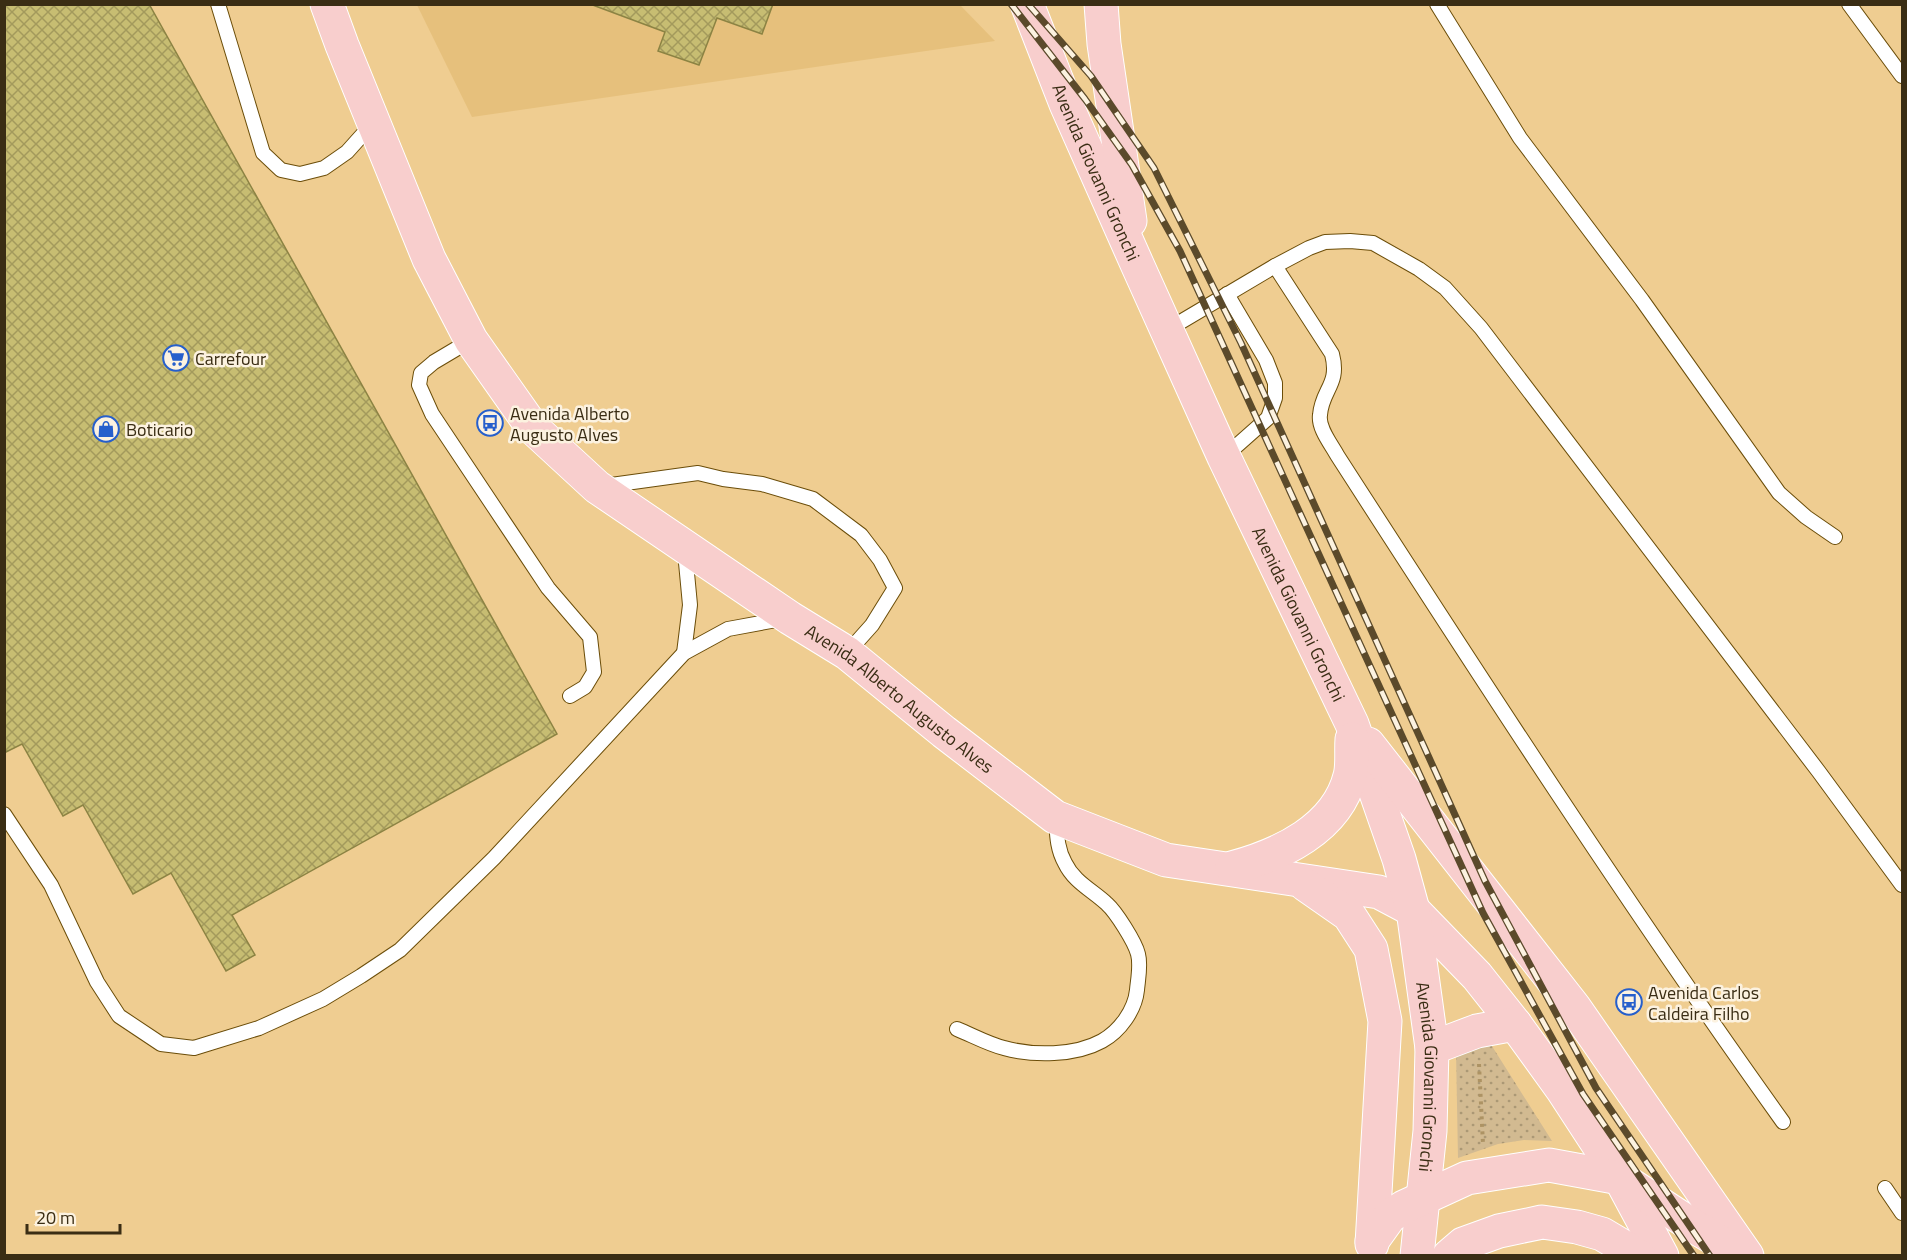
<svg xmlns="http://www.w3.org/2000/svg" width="1907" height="1260" font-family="'Titillium Web',sans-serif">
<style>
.built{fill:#e6c07c}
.grass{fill:url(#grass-dots)}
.building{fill:url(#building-cross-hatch);stroke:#8c8343;stroke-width:1.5}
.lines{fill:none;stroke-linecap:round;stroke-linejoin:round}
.lane-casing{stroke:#6b4d09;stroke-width:16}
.primary-casing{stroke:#fff;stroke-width:35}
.path{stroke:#ad9364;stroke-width:4;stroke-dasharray:3 4.5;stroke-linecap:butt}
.lane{stroke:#fff;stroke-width:14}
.primary{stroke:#f8cecd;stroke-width:33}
.rail-casing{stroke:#5b4a2b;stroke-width:7}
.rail{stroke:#fcf2e0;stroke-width:4.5;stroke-dasharray:14;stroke-linecap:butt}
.labels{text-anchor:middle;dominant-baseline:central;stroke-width:5;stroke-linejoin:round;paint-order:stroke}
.street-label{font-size:18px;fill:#3a2d14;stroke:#fcf2e0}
.poi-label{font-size:18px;fill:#3a2d14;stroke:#fcf2e0;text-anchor:start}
</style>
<defs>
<pattern id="grass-dots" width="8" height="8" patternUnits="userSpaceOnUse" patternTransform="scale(1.5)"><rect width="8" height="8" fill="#d2ba91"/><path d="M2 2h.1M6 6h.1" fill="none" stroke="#ab9875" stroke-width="1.8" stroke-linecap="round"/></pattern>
<pattern id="building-cross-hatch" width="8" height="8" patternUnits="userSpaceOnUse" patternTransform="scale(1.5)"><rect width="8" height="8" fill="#c7bd72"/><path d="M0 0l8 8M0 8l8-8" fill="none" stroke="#a39a5c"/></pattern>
</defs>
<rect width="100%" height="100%" fill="#efcd91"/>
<polygon class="built" points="417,5 960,5 995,41 472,117"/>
<polygon class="grass" points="1490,1043 1552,1141 1524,1140 1498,1144 1458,1158 1456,1051"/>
<g class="building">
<polygon points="4,4 149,4 557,734 232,915 255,955 226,971 171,873 133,894 83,805 63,816 22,744 4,753"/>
<polygon points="590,4 773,4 762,34 717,18 699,65 658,51 665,32"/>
</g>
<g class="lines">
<g class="lane-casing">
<g id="lane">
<polyline points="218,4 263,153 281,170 300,174 324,168 347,152 373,123"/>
<polyline points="1437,4 1520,138 1642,300 1779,493 1806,517 1835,537"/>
<polyline points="1849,4 1902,76"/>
<polyline points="1275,266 1309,248 1325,242 1350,241 1373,243 1419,269 1445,288 1481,328 1819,772 1902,885"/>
<path d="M1167 330 1275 266 1332 354C1340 385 1322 389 1320 415 1318 428 1331 444 1337 455 1482 680 1627 904 1783 1122"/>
<polyline points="471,340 434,362 421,373 419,385 432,414 548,588 590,637 594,672 585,687 570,696"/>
<polyline points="1224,457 1268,418 1275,398 1275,383 1266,360 1227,294"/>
<polyline points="604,486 698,473 723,479 762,484 813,499 861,535 880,560 895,588 872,625 847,653"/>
<polyline points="684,653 690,605 685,552"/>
<polyline points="4,814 51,885 97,982 119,1016 161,1044 194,1048 259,1028 323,999 361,976 400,950 494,858 684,653 728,629 782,619"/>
<path d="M957 1029C972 1035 988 1044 1004 1048 1033 1056 1075 1056 1102 1041 1120 1031 1135 1010 1137 990 1138 979 1141 965 1138 954 1135 942 1116 912 1107 904 1092 890 1074 882 1065 863 1057 849 1057 834 1056 819"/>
<polyline points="1885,1188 1902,1213"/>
</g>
</g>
<g class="primary-casing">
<g id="primary">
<path id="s1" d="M327 4 342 45 429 259 471 340 533 428 597 487 790 618 847 653 944 732 1055 817 1166 860 1379 892 1413 910 1477 976 1515 1024 1562 1089 1620 1178 1662 1256"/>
<path id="s2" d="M1027 4 1066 104 1137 264 1224 457 1352 724 1399 859 1413 910 1432 1048 1430 1131 1417 1256"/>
<polyline points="1101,4 1104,44 1130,221"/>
<polyline points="1368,744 1574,1007 1747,1256"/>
<path d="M1232 868C1280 855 1337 829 1350 776 1353 765 1351 751 1352 739"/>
<polyline points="1306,885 1349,915 1371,949 1385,1021 1372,1244"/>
<polyline points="1432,1048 1477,1031 1515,1024"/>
<polyline points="1372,1241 1390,1216 1404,1207 1467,1178 1549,1165 1620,1178 1695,1227 1741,1254"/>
<polyline points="1449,1256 1463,1244 1499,1231 1542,1222 1577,1227 1602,1234 1639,1256"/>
</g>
</g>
<polyline class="path" points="1479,1064 1483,1144"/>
<use href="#lane" class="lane"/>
<use href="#primary" class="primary"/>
<g class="rail-casing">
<g id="rail">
<polyline points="1011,4 1085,99 1132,165 1180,251 1483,913 1583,1094 1694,1256"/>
<polyline points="1028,4 1091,76 1154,168 1241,343 1485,881 1596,1088 1710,1256"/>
</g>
</g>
<use href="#rail" class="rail"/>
</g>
<defs>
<g id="supermarket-ring" transform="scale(1.35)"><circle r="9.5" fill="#fcf2e0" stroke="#265fcc" stroke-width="1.5"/><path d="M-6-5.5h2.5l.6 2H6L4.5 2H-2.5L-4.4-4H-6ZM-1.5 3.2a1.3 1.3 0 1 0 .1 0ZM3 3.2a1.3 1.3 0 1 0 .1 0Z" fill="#265fcc"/></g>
<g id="bus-ring" transform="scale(1.35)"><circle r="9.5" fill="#fcf2e0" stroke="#265fcc" stroke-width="1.5"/><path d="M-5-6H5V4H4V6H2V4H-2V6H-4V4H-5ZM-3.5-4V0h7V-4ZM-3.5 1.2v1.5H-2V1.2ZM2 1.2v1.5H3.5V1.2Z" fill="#265fcc"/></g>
<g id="shop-ring" transform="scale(1.35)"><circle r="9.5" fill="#fcf2e0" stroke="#265fcc" stroke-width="1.5"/><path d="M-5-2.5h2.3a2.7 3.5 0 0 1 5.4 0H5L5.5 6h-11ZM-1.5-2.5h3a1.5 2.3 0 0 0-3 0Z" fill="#265fcc"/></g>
</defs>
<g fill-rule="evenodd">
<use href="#supermarket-ring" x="176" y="358"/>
<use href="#bus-ring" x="490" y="423"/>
<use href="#shop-ring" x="106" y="429"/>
<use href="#bus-ring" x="1629" y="1002"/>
</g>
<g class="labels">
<g class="street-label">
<text stroke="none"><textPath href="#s2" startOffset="182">Avenida Giovanni Gronchi</textPath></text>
<text stroke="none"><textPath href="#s2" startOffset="668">Avenida Giovanni Gronchi</textPath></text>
<text stroke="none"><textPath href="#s1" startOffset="930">Avenida Alberto Augusto Alves</textPath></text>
<text stroke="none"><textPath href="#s2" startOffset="1154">Avenida Giovanni Gronchi</textPath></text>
</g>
<g class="poi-label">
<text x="195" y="358">Carrefour</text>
<text x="510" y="413">Avenida Alberto<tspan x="510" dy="21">Augusto Alves</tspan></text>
<text x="126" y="429">Boticario</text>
<text x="1648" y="992">Avenida Carlos<tspan x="1648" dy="21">Caldeira Filho</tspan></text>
</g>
</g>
<rect width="1907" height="1260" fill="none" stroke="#3a2d14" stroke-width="12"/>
<path d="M27 1224v9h93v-9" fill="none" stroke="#3a2d14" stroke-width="3"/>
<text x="36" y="1224" font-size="18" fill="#3a2d14" stroke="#fcf2e0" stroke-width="4.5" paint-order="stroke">20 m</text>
</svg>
